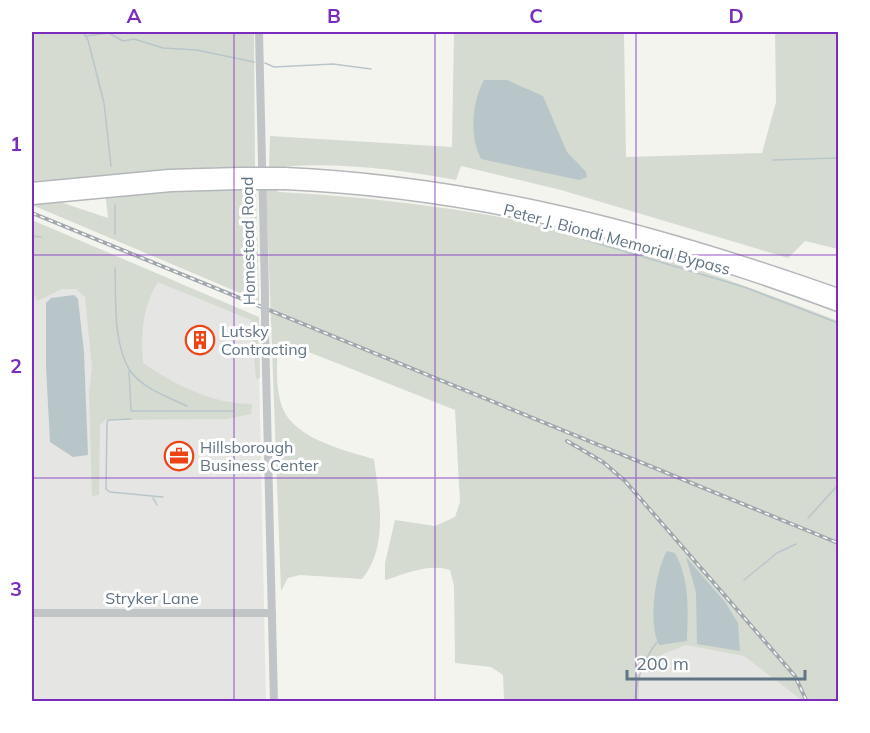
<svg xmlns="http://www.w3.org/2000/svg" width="870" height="733" font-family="Mulish,sans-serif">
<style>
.built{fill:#e5e5e3}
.green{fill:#d5dbd0}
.water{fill:#b8c6ca}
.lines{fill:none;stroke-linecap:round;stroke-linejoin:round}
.stream{stroke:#b8c6ca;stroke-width:1.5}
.trunk-casing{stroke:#b3b7ba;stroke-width:15}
.tertiary{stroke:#c1c5c8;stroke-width:8}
.trunk{stroke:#fff;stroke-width:12}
.rail-casing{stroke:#a1a8ad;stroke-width:4}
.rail{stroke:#fff;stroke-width:1.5;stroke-dasharray:4.5;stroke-linecap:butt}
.trunk-bridge-casing{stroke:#b3b7ba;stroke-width:15;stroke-linecap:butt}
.tertiary-bridge{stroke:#c1c5c8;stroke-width:8}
.trunk-bridge{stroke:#fff;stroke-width:12}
.grid{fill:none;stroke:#7b2cbf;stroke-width:1.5;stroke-opacity:0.55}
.labels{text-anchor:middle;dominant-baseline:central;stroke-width:6;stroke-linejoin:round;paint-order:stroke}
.street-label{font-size:16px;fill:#617483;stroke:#fff}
.poi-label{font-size:16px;fill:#617483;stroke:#fff;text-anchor:start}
.neatline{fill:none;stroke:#7b2cbf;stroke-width:2}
.grid-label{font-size:20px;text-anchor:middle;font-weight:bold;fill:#7b2cbf}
</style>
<rect width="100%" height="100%" fill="#f4f4ef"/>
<g class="built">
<polygon points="32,270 140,271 258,319 266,701 32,702"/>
<polygon points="745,643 816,701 639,701 638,644"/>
</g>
<g class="green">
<polygon points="32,32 254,32 255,167 206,168 133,173 137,193 256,189 259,301 32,205 57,201 108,218 105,190 32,185"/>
<path d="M454 32H624L626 157 762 153 776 102 775 32H838V249L805 241 788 258 561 190 461 166 456 180C396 169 330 161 269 168L270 136 452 147Z"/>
<path d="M266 188 275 189 279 192C368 197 458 207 545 226 642 248 746 285 838 321V701H803L744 656 686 645 639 664V701H504L503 675 491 667 455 663 454 586 450 570C429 563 405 574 385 580V563L395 520 435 526 455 517 460 502 455 410 286 343 278 344C277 364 275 389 283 409 296 439 346 451 374 459 379 498 389 547 362 579L300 575 288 578 281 591Z"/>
<path d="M32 220 259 317 260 378 256 379 251 320 158 282C142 306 141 335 143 363 175 385 213 404 252 404L251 414 226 419 105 420 100 425 99 495 92 496 89 393 92 368 85 297 76 289H62L37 301 32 289Z"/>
</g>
<g class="water">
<path d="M484 80H507L543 96 567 152 586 172 587 177 579 180 481 159C469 136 472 102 484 80Z"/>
<polygon points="74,295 78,299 84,352 88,455 73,457 50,442 46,367 46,303 51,298"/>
<path d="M667 551 675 553C690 580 688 611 687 641L659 645C648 623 655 571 667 551Z"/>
<polygon points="686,557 725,602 738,623 740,651 697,644 696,592"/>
</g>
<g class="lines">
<g class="stream">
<polyline points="83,32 88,40 104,103 111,166"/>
<polyline points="86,36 109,33 123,41 134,39 163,48 197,50 254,62"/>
<polyline points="265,63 274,67 333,64 371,69"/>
<polyline points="773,160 838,158"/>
<polyline points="115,205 115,234"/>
<polyline points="32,236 41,237"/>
<polyline points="583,239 744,287 838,323"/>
<path d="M115 268C116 298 113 342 129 369 141 388 168 397 187 406"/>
<polyline points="129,371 131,411 233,411"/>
<polyline points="131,419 109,420 107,422 106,489 110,492 163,497"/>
<polyline points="153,498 157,505"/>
<polyline points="808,518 838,485"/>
<polyline points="744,580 777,553 796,544"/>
<path d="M635 702C636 680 644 659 657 642"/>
</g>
<g class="trunk-casing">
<g id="trunk">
<path d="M285 174C479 183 657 231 838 295"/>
<path d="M285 183C475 191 661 238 838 305"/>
<polyline points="32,189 169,176 240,174"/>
<polyline points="32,198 171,185 241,183"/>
</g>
</g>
<g class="tertiary">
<polyline points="259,32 265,293"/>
<polyline points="265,330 274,702"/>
<polyline points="32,613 272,613"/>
</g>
<use href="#trunk" class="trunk"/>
<g class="rail-casing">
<g id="rail">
<polyline points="32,213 838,543"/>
<polyline points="567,441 603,462 625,481 795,676 807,702"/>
</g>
</g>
<use href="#rail" class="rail"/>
<g class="trunk-bridge-casing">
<g id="trunk-bridge">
<polyline points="240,174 285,174"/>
<polyline points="241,183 285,183"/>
</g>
</g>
<polyline class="tertiary-bridge" points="265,293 265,330"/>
<use href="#trunk-bridge" class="trunk-bridge"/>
</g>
<path class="grid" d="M234 32V702M435 32V702M636 32V702M32 255H838M32 478H838"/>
<defs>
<g id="building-ring" transform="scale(1.5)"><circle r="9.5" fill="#fff" stroke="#ed4416" stroke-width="1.5"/><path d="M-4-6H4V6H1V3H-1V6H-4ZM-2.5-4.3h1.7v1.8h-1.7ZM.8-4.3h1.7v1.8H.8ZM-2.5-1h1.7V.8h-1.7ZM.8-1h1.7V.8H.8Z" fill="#ed4416"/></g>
<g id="office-ring" transform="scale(1.5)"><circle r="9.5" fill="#fff" stroke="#ed4416" stroke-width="1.5"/><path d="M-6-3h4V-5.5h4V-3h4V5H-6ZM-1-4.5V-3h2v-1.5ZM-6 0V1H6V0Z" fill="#ed4416"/></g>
</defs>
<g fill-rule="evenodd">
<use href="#building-ring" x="200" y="340"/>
<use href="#office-ring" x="179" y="456"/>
</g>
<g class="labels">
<g class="street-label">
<text transform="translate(617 239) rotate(15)">Peter J. Biondi Memorial Bypass</text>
<text transform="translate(248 241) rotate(-91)">Homestead Road</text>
<text x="152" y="598">Stryker Lane</text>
</g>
<g class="poi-label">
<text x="221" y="331">Lutsky<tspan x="221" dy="18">Contracting</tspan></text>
<text x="200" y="447">Hillsborough<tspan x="200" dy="18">Business Center</tspan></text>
</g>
</g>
<rect width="870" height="733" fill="none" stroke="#ffffff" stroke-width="66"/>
<path d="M627 670v9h178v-9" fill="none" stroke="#617483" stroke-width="3"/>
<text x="636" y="670" font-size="18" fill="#617483" stroke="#ffffff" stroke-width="4.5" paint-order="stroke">200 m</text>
<rect x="33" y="33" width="804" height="667" class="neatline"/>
<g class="grid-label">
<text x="134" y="23">A</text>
<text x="334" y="23">B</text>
<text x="536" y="23">C</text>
<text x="736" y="23">D</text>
<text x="16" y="151">1</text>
<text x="16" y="373">2</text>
<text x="16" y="596">3</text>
</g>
</svg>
